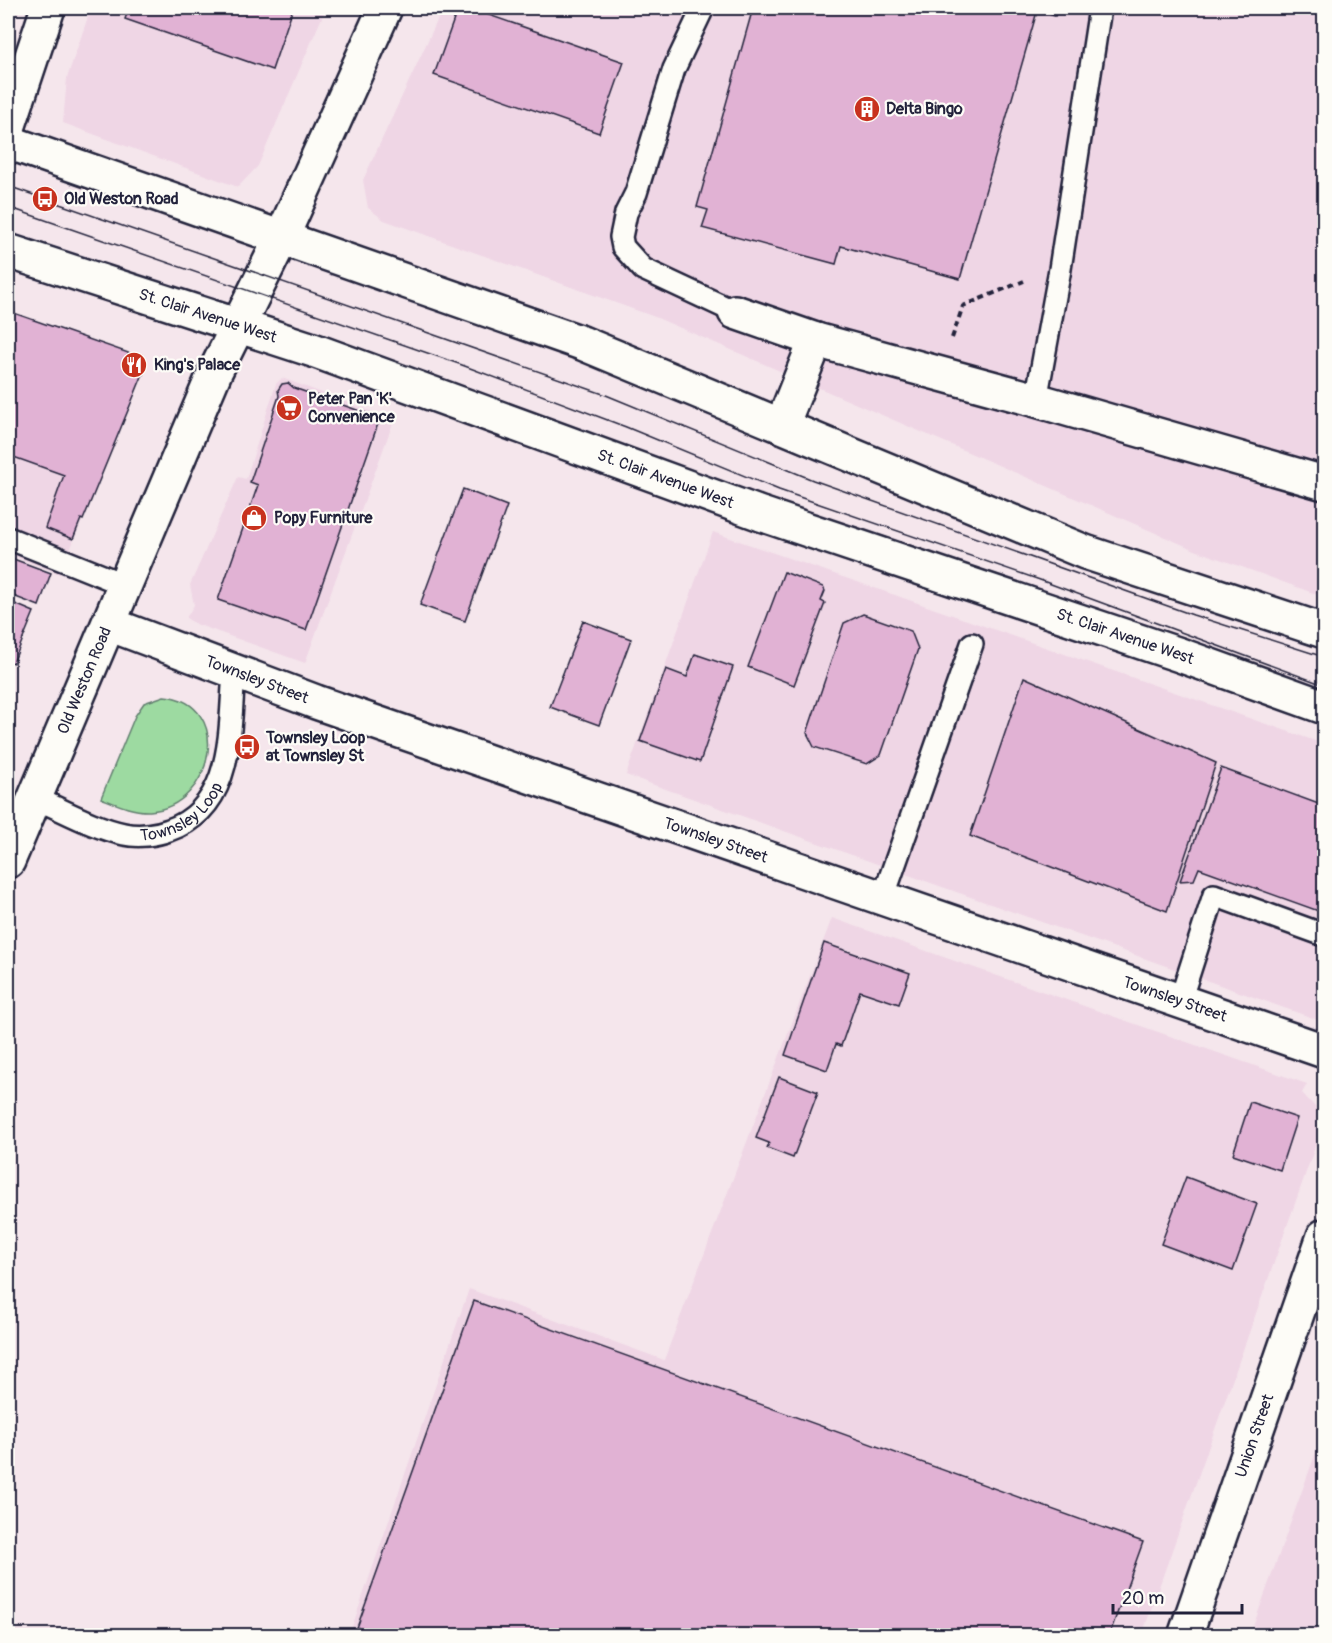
<svg xmlns="http://www.w3.org/2000/svg" width="1332" height="1643" font-family="Pangolin,sans-serif">
<style>
.built{fill:#efd6e5}
.green{fill:#9ddaa1;stroke:#607e6e;stroke-width:1.5}
.building{fill:#e1b2d4;stroke:#22223b;stroke-width:1.5}
.lines{fill:none;stroke-linecap:round;stroke-linejoin:round}
.lane-casing{stroke:#22223b;stroke-width:26}
.street-casing{stroke:#22223b;stroke-width:38}
.secondary-casing{stroke:#22223b;stroke-width:38}
.path{stroke:#22223b;stroke-width:4;stroke-dasharray:6 4.5;stroke-linecap:butt}
.lane{stroke:#fdfcf7;stroke-width:21}
.street{stroke:#fdfcf7;stroke-width:33}
.secondary{stroke:#fdfcf7;stroke-width:33}
.tram{stroke:#22223b;stroke-width:1.5}
.labels{text-anchor:middle;dominant-baseline:central;stroke-width:4.5;stroke-linejoin:round;paint-order:stroke}
.poi-label{font-size:16px;font-weight:bold;fill:#22223b;stroke:#fdfcf7;text-anchor:start}
.street-label{font-size:16px;fill:#22223b;stroke:#fdfcf7}
</style>
<rect width="100%" height="100%" fill="#f5e6ec"/>
<filter id="ink" filterUnits="userSpaceOnUse"><feTurbulence type="fractalNoise" baseFrequency=".0167" numOctaves="2"/><feDisplacementMap in="SourceGraphic" scale="12" xChannelSelector="R" yChannelSelector="G"/><feConvolveMatrix kernelMatrix="1 2 1 2 8 2 1 2 1" color-interpolation-filters="sRGB"/></filter>
<g filter="url(#ink)">
<g class="built">
<polygon points="91,8 326,8 258,166 238,187 63,123 67,78"/>
<polygon points="443,8 659,8 677,14 680,8 1324,8 1324,597 1195,550 655,317 384,220 368,208 363,180"/>
<polygon points="8,311 140,357 145,369 60,574 8,554"/>
<polygon points="282,378 394,420 305,663 196,624 186,618 194,605 190,585 238,477 246,479 276,384"/>
<polygon points="713,532 1324,744 1324,1022 626,775"/>
<polygon points="832,918 1307,1084 1302,1093 1317,1109 1321,1130 1142,1635 349,1636 469,1289 664,1360"/>
<polygon points="1324,1430 1324,1635 1250,1635"/>
</g>
<path class="green" d="M164 696C235 703 214 807 150 811 133 812 116 804 101 798L135 716 144 703Z"/>
<g class="building">
<polygon points="129,8 293,8 272,70 125,19"/>
<polygon points="458,8 469,8 624,62 599,133 434,75"/>
<polygon points="753,8 1038,8 960,279 841,246 836,264 702,228 708,210 697,207"/>
<polygon points="1038,8 1058,8 1055,16 1037,11"/>
<polygon points="8,311 140,357 145,369 83,520 81,519 73,539 45,528 64,475 8,455"/>
<polygon points="288,383 294,388 380,418 306,630 218,600 258,485 250,482 279,396 278,390 282,384"/>
<polygon points="463,489 507,506 465,621 420,605"/>
<polygon points="8,557 51,573 39,606 8,594"/>
<polygon points="784,572 823,587 825,591 821,601 825,603 794,685 748,667"/>
<polygon points="8,601 34,612 13,663 8,661"/>
<polygon points="863,614 911,631 918,649 881,755 867,764 814,747 807,733 844,623"/>
<polygon points="583,621 631,639 599,725 550,707"/>
<polygon points="695,654 733,667 700,762 640,741 666,669 687,677"/>
<polygon points="1024,677 1216,763 1167,911 970,836"/>
<polygon points="1221,768 1324,806 1322,824 1324,825 1324,913 1199,868 1194,880 1180,881"/>
<polygon points="824,943 910,973 899,1004 860,991 841,1046 836,1044 827,1070 785,1055"/>
<polygon points="779,1077 818,1092 793,1158 767,1148 769,1143 756,1138"/>
<polygon points="1250,1102 1297,1118 1280,1170 1233,1154"/>
<polygon points="1186,1177 1257,1204 1233,1271 1161,1244"/>
<polygon points="474,1301 1143,1542 1109,1636 354,1636"/>
</g>
<g class="lines">
<g class="lane-casing">
<g id="lane">
<polyline points="703,8 674,69 636,193 626,213 621,237 623,247 643,269 735,312"/>
<polyline points="1036,400 1060,269 1100,8"/>
<polyline points="8,538 125,585"/>
<path id="s1" d="M35 798C63 810 94 828 124 834 138 837 156 835 169 830 235 807 229 730 234 673"/>
<polyline points="883,898 972,644"/>
<polyline points="1180,1001 1214,895 1324,935"/>
</g>
</g>
<g class="street-casing">
<g id="street">
<polyline points="8,128 48,8"/>
<polyline points="735,312 816,340 1036,400 1324,483"/>
<polyline points="782,425 816,340"/>
<path id="s2" d="M109 624 316 702 1324 1051"/>
<path id="s3" d="M1185 1636 1324 1236"/>
</g>
</g>
<g class="secondary-casing">
<g id="secondary">
<polyline points="8,142 582,343 1085,552 1324,631"/>
<path id="s4" d="M8 251 313 350 761 514 1180 655 1324 707"/>
<path id="s5" d="M8 861 215 372 281 239 385 8"/>
</g>
</g>
<polyline class="path" points="952,338 963,306 1024,281"/>
<use href="#lane" class="lane"/>
<use href="#street" class="street"/>
<use href="#secondary" class="secondary"/>
<g class="tram">
<polyline points="8,186 606,395 813,480 1193,615 1324,657"/>
<polyline points="8,207 462,365 626,427 779,490 1040,580 1324,685"/>
</g>
</g>
</g>
<defs>
<g id="building-disc" transform="scale(1.35)"><circle r="9.5" fill="#c8321e" stroke="#fdfcf7"/><path d="M-4-6H4V6H1V3H-1V6H-4ZM-2.5-4.3h1.7v1.8h-1.7ZM.8-4.3h1.7v1.8H.8ZM-2.5-1h1.7V.8h-1.7ZM.8-1h1.7V.8H.8Z" fill="#fff"/></g>
<g id="bus-disc" transform="scale(1.35)"><circle r="9.5" fill="#c8321e" stroke="#fdfcf7"/><path d="M-5-6H5V4H4V6H2V4H-2V6H-4V4H-5ZM-3.5-4V0h7V-4ZM-3.5 1.2v1.5H-2V1.2ZM2 1.2v1.5H3.5V1.2Z" fill="#fff"/></g>
<g id="restaurant-disc" transform="scale(1.35)"><circle r="9.5" fill="#c8321e" stroke="#fdfcf7"/><path d="M-5-6h1v4h1v-4h1v4h1v-4h1v5L-1.5 .5V6h-2V.5L-5-1ZM5-6V6H3V1.5H1.5Q1.5-4 5-6Z" fill="#fff"/></g>
<g id="supermarket-disc" transform="scale(1.35)"><circle r="9.5" fill="#c8321e" stroke="#fdfcf7"/><path d="M-6-5.5h2.5l.6 2H6L4.5 2H-2.5L-4.4-4H-6ZM-1.5 3.2a1.3 1.3 0 1 0 .1 0ZM3 3.2a1.3 1.3 0 1 0 .1 0Z" fill="#fff"/></g>
<g id="shop-disc" transform="scale(1.35)"><circle r="9.5" fill="#c8321e" stroke="#fdfcf7"/><path d="M-5-2.5h2.3a2.7 3.5 0 0 1 5.4 0H5L5.5 6h-11ZM-1.5-2.5h3a1.5 2.3 0 0 0-3 0Z" fill="#fff"/></g>
</defs>
<g fill-rule="evenodd">
<use href="#building-disc" x="867" y="109"/>
<use href="#bus-disc" x="45" y="199"/>
<use href="#restaurant-disc" x="134" y="365"/>
<use href="#supermarket-disc" x="289" y="408"/>
<use href="#shop-disc" x="254" y="518"/>
<use href="#bus-disc" x="247" y="747"/>
</g>
<g class="labels">
<g class="poi-label">
<text x="886" y="109">Delta Bingo</text>
<text x="64" y="199">Old Weston Road</text>
<text x="154" y="365">King's Palace</text>
<text x="308" y="399">Peter Pan 'K'<tspan x="308" dy="18">Convenience</tspan></text>
<text x="274" y="518">Popy Furniture</text>
<text x="266" y="738">Townsley Loop<tspan x="266" dy="18">at Townsley St</tspan></text>
</g>
<g class="street-label">
<text stroke="none"><textPath href="#s4" startOffset="210">St. Clair Avenue West</textPath></text>
<text stroke="none"><textPath href="#s4" startOffset="696">St. Clair Avenue West</textPath></text>
<text stroke="none"><textPath href="#s4" startOffset="1182">St. Clair Avenue West</textPath></text>
<text stroke="none"><textPath href="#s5" startOffset="196">Old Weston Road</textPath></text>
<text stroke="none"><textPath href="#s2" startOffset="158">Townsley Street</textPath></text>
<text stroke="none"><textPath href="#s1" startOffset="162">Townsley Loop</textPath></text>
<text stroke="none"><textPath href="#s2" startOffset="644">Townsley Street</textPath></text>
<text stroke="none"><textPath href="#s2" startOffset="1130">Townsley Street</textPath></text>
<text stroke="none"><textPath href="#s3" startOffset="212">Union Street</textPath></text>
</g>
</g>
<rect width="1332" height="1643" fill="none" stroke="#fdfcf7" stroke-width="30"/>
<rect x="15" y="15" width="1302" height="1613" fill="none" stroke="#22223b" stroke-width="2" filter="url(#ink)"/>
<path d="M1113 1604v9h129v-9" fill="none" stroke="#22223b" stroke-width="3"/>
<text x="1122" y="1604" font-size="18" fill="#22223b" stroke="#fdfcf7" stroke-width="4.5" paint-order="stroke">20 m</text>
</svg>
